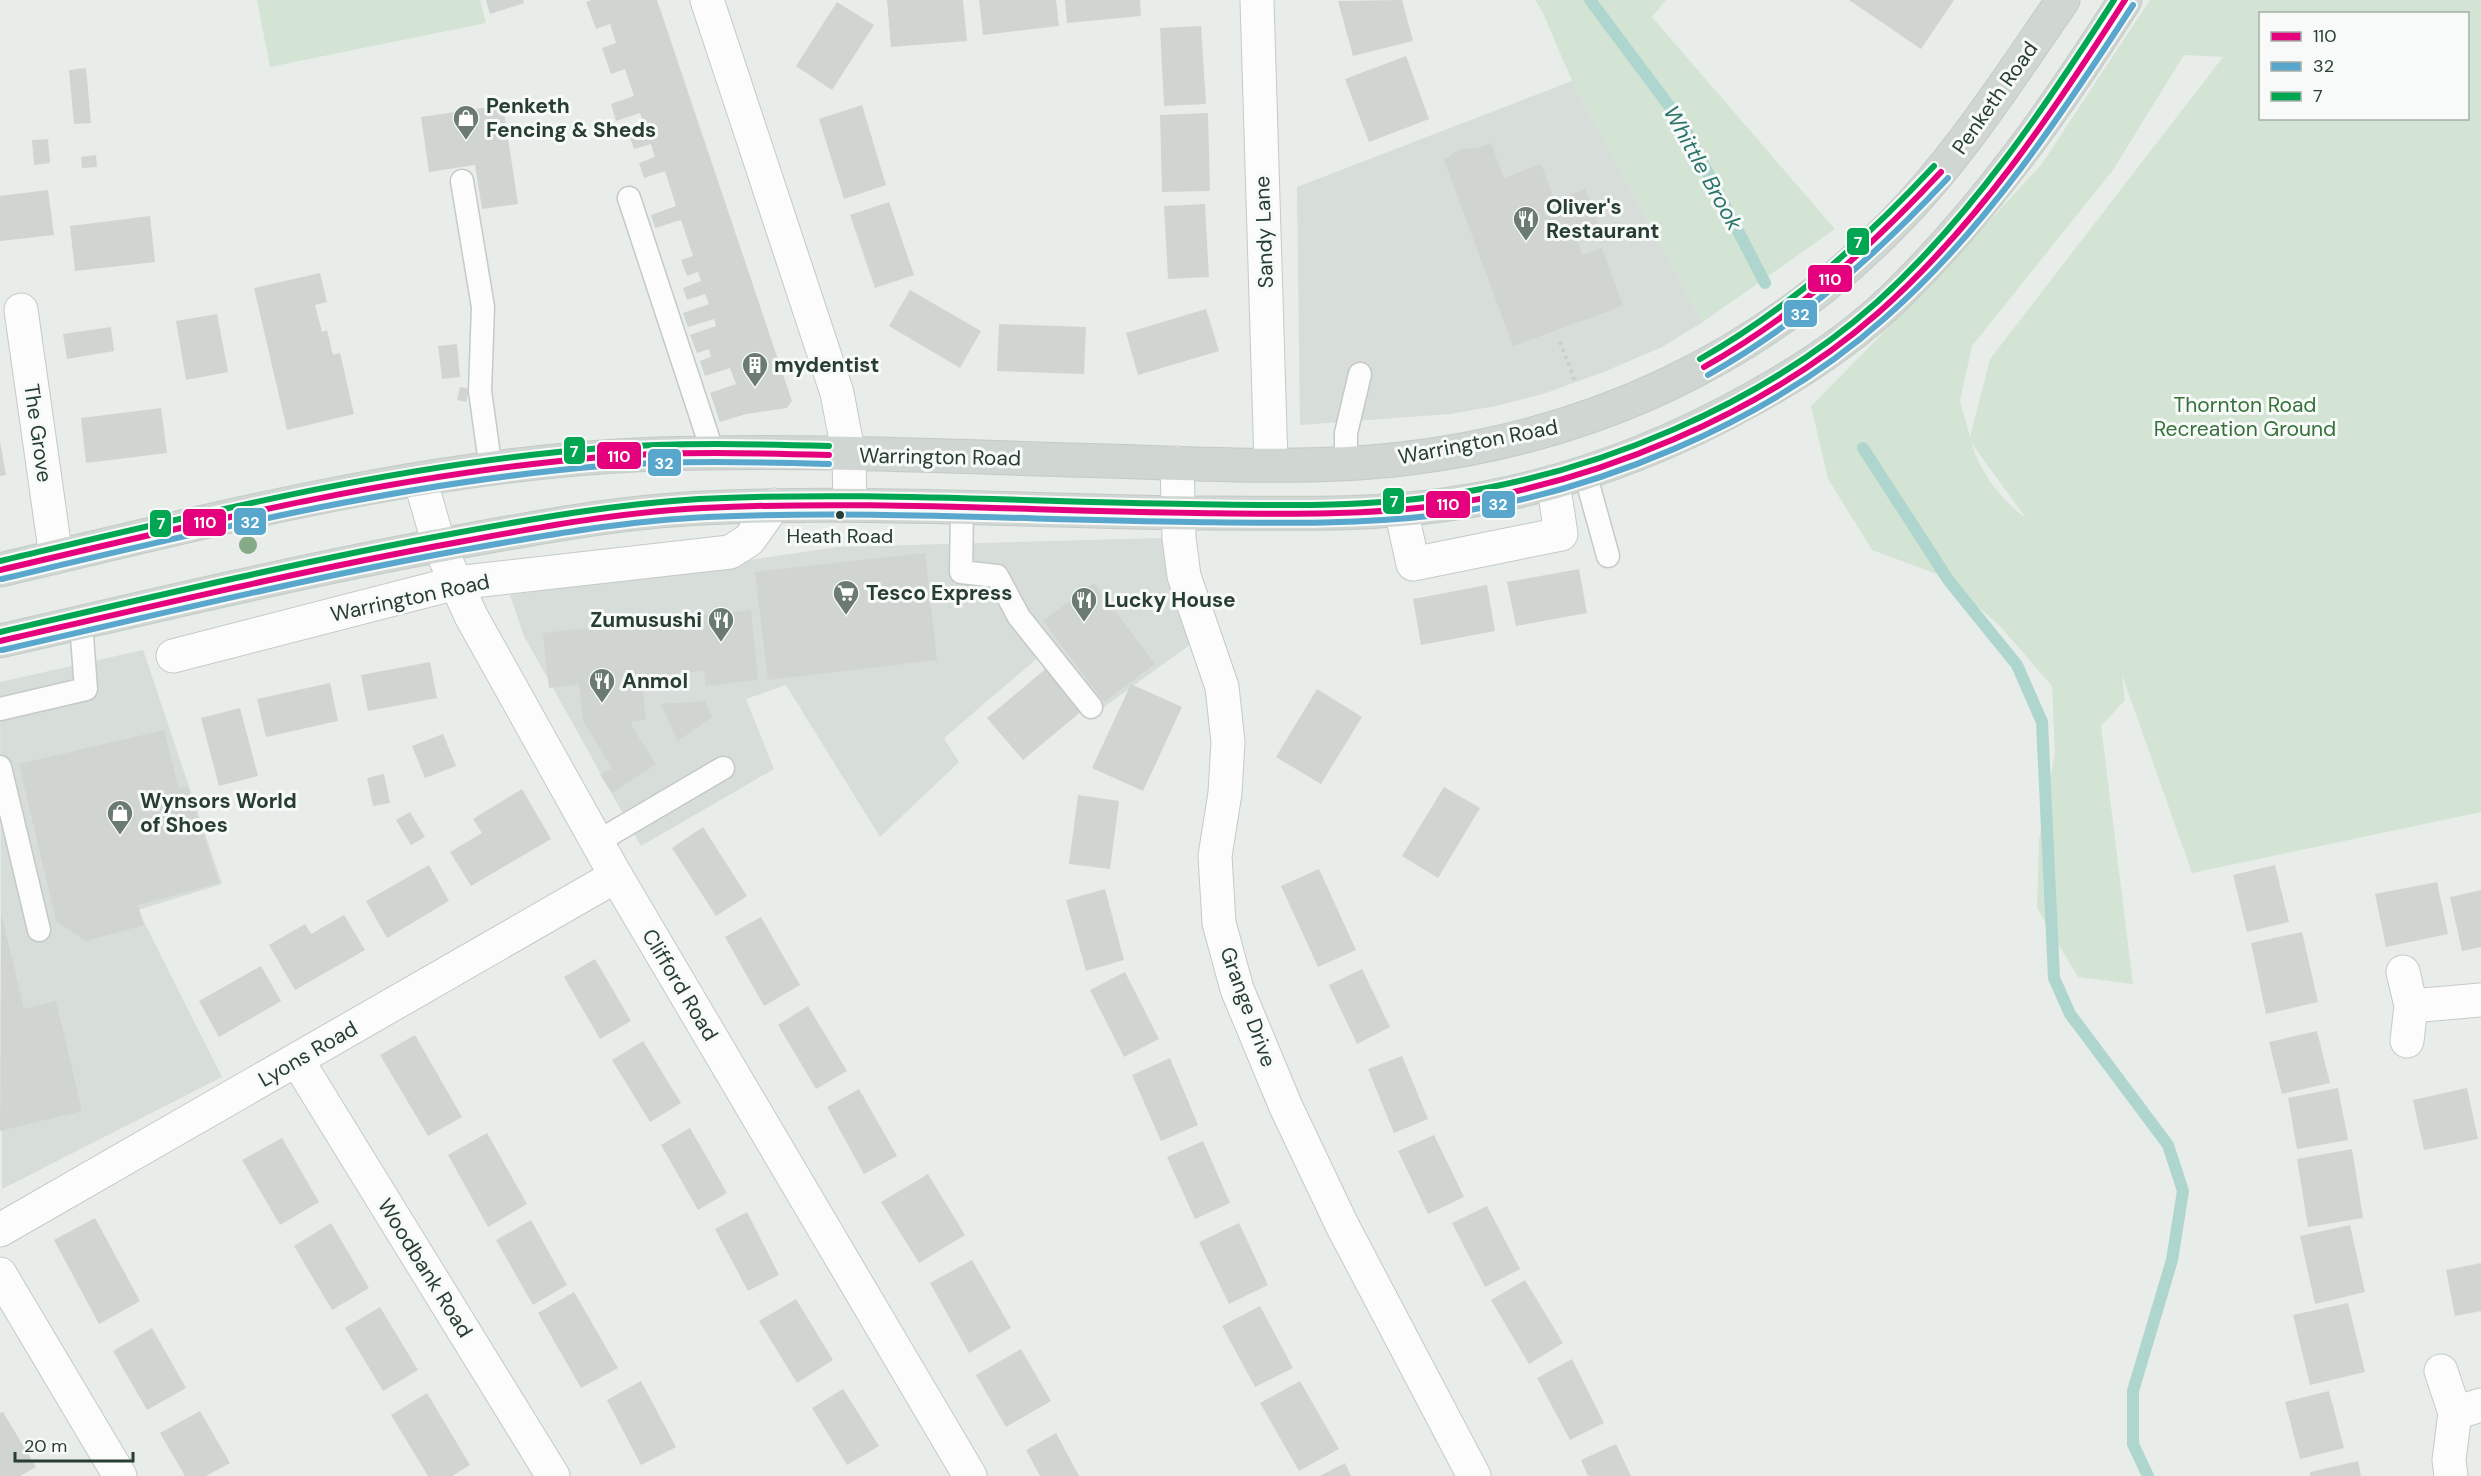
<svg xmlns="http://www.w3.org/2000/svg" width="2481" height="1476" font-family="'DM Sans',sans-serif">
<style>
.built{fill:#d7ddd8}
.green{fill:#d4e4d4;fill-rule:evenodd}
.lines{fill:none;stroke-linecap:round;stroke-linejoin:round}
.stream{stroke:#afd6ce;stroke-width:12}
.building{fill:#d1d5d2}
.service-casing{stroke:#c5cac6;stroke-width:25}
.minor-casing{stroke:#c5cac6;stroke-width:35}
.tertiary-casing{stroke:#c5cac6;stroke-width:35}
.primary-casing{stroke:#c4cbc6;stroke-width:35}
.path{stroke:#c8cec9;stroke-width:4;stroke-dasharray:3 4.5;stroke-linecap:butt}
.service{stroke:#fcfcfc;stroke-width:22}
.minor{stroke:#fcfcfc;stroke-width:33}
.tertiary{stroke:#fcfcfc;stroke-width:33}
.primary{stroke:#d0d6d2;stroke-width:33}
.bus-1-casing{stroke:#f7faf8;stroke-width:10}
.bus-2-casing{stroke:#f7faf8;stroke-width:10}
.bus-3-casing{stroke:#f7faf8;stroke-width:10}
.bus-1{stroke:#e5007d;stroke-width:6}
.bus-2{stroke:#5aa7cd;stroke-width:6}
.bus-3{stroke:#00a651;stroke-width:6}
.tree{fill:#86a988}
.bus-dot{fill:#273e31;stroke:#f7faf8;stroke-width:2}
.labels{text-anchor:middle;dominant-baseline:central;stroke-width:6;stroke-linejoin:round;paint-order:stroke}
.bus-label{font-size:20px;fill:#273e31;stroke:#f7faf8}
.street-label{font-size:21px;fill:#273e31;stroke:#f7faf8}
.poi-label{font-size:21px;font-weight:bold;fill:#273e31;stroke:#f7faf8;text-anchor:start}
.park-label{font-size:21px;fill:#367139;stroke:#f7faf8}
.water-label{font-size:22px;font-style:italic;fill:#287468;stroke:#f7faf8}
.line-badge{stroke:#f7faf8;stroke-width:2}
.badge-label{font-size:16px;text-anchor:middle;font-weight:bold;fill:#fff}
</style>
<rect width="100%" height="100%" fill="#e8ede9"/>
<g class="built">
<polygon points="1572,81 1703,322 1660,348 1606,371 1543,394 1496,406 1450,414 1300,425 1297,187"/>
<polygon points="1163,538 1191,644 1097,712 1049,648 944,738 959,762 880,837 786,685 746,699 774,769 641,846 524,636 510,595 838,547"/>
<polygon points="143,650 222,884 138,910 222,1077 2,1189 0,682"/>
</g>
<g class="green">
<polygon points="257,0 480,0 486,23 270,67"/>
<polygon points="1535,0 1666,0 1652,17 1835,229 1703,322 1572,81 1542,11"/>
<path d="M2150 0H2481V812L2192 873 2122 675 2125 700 2101 726 2133 984 2078 977 2037 908 2039 840 2055 753 2052 686 1999 625 1942 576 1872 550 1828 479 1811 406 1930 285 2041 165ZM2260 14H2468V118H2260ZM2184 55 2223 57 1990 359 1970 437 1960 401 1972 346 2113 170ZM1972 444 2026 518C2004 503 1978 470 1972 444Z"/>
</g>
<g class="lines">
<g class="stream">
<polyline points="1590,0 1682,123 1765,283"/>
<polyline points="1863,448 1949,581 2017,665 2042,722 2054,978 2070,1014 2168,1145 2183,1191 2172,1260 2133,1391 2133,1444 2148,1476"/>
</g>
</g>
<g class="building">
<polygon points="486,0 523,0 524,3 490,14"/>
<polygon points="592,0 657,0 792,401 787,408 746,414 720,422 710,393 736,384 730,368 705,376 700,361 711,357 709,349 697,353 690,335 716,326 714,319 688,327 683,313 709,304 705,294 687,300 683,288 701,281 698,272 687,276 681,260 693,256 681,220 655,228 651,215 676,206 665,171 644,178 639,163 655,157 651,144 634,149 628,132 645,126 640,113 616,121 611,104 634,96 625,69 611,74 602,48 616,43 610,24 596,29 586,2"/>
<polygon points="887,0 963,0 967,41 891,47"/>
<polygon points="979,0 1056,0 1059,26 983,35"/>
<polygon points="1065,0 1140,0 1141,16 1067,23"/>
<polygon points="1402,0 1413,41 1353,56 1338,1"/>
<polygon points="1849,0 1954,0 1921,49"/>
<polygon points="837,2 874,25 832,90 796,66"/>
<polygon points="1201,26 1206,104 1164,106 1160,28"/>
<polygon points="1406,56 1429,119 1369,142 1345,79"/>
<polygon points="86,68 91,123 74,124 69,70"/>
<polygon points="503,105 518,204 482,209 475,165 429,172 421,117"/>
<polygon points="862,105 886,185 844,199 819,119"/>
<polygon points="1208,113 1210,191 1162,192 1160,115"/>
<polygon points="48,139 50,163 34,165 32,140"/>
<polygon points="1491,143 1504,178 1541,164 1555,201 1585,189 1599,227 1575,235 1582,255 1602,248 1623,306 1513,346 1444,160 1460,149 1476,148"/>
<polygon points="96,155 97,167 82,168 81,157"/>
<polygon points="48,190 54,235 0,241 0,196"/>
<polygon points="889,202 914,275 875,288 850,215"/>
<polygon points="1205,204 1209,277 1168,279 1164,206"/>
<polygon points="150,216 155,262 75,271 70,226"/>
<polygon points="320,273 327,302 315,305 322,332 327,330 333,355 340,353 354,414 287,430 254,288"/>
<polygon points="910,290 981,331 960,368 889,326"/>
<polygon points="1206,309 1219,351 1138,375 1126,333"/>
<polygon points="217,314 228,372 186,380 176,321"/>
<polygon points="999,324 1086,327 1084,374 997,371"/>
<polygon points="111,327 114,351 67,359 63,334"/>
<polygon points="457,344 460,377 442,379 438,346"/>
<polygon points="460,387 469,389 466,402 457,400"/>
<polygon points="161,408 167,453 86,463 81,418"/>
<polygon points="0,441 6,475 0,476"/>
<polygon points="925,553 937,660 768,680 755,572"/>
<polygon points="1579,569 1587,613 1516,626 1507,582"/>
<polygon points="1094,583 1155,664 1104,702 1043,621"/>
<polygon points="1487,585 1495,631 1421,645 1413,599"/>
<polygon points="751,610 758,680 706,686 704,671 641,677 646,720 632,721 632,727 656,764 612,793 600,775 612,768 583,721 579,684 549,688 543,633"/>
<polygon points="430,662 437,698 368,711 361,675"/>
<polygon points="1049,666 1084,709 1023,760 987,718"/>
<polygon points="330,683 338,721 266,737 257,699"/>
<polygon points="1131,684 1182,707 1143,791 1092,768"/>
<polygon points="1317,689 1362,717 1321,784 1276,757"/>
<polygon points="705,701 712,717 678,741 661,704"/>
<polygon points="240,708 258,776 219,786 201,718"/>
<polygon points="164,730 179,789 188,787 219,883 138,905 144,925 86,941 56,921 19,764"/>
<polygon points="443,734 456,766 425,778 412,746"/>
<polygon points="384,774 390,803 373,806 367,778"/>
<polygon points="1444,787 1480,808 1438,878 1402,856"/>
<polygon points="522,789 551,839 471,886 450,852 482,833 473,819"/>
<polygon points="1078,795 1119,801 1110,869 1069,864"/>
<polygon points="410,812 425,837 411,845 396,820"/>
<polygon points="703,827 747,896 716,916 672,848"/>
<polygon points="429,865 449,901 387,938 366,901"/>
<polygon points="2275,865 2289,922 2247,932 2233,875"/>
<polygon points="1319,869 1356,950 1318,967 1281,886"/>
<polygon points="2437,882 2448,934 2386,947 2375,894"/>
<polygon points="1105,889 1124,960 1086,971 1066,900"/>
<polygon points="2481,890 2481,947 2462,951 2450,897"/>
<polygon points="1,913 24,1009 56,1001 82,1111 0,1131"/>
<polygon points="344,915 365,950 295,990 269,945 305,924 311,934"/>
<polygon points="761,917 800,985 764,1006 725,937"/>
<polygon points="2302,932 2318,1002 2266,1014 2251,943"/>
<polygon points="595,959 631,1021 600,1039 564,977"/>
<polygon points="261,966 281,1001 219,1037 199,1001"/>
<polygon points="1362,969 1390,1027 1357,1044 1329,985"/>
<polygon points="1125,972 1159,1039 1124,1057 1090,990"/>
<polygon points="808,1006 847,1071 816,1089 778,1025"/>
<polygon points="2317,1031 2330,1083 2282,1094 2269,1042"/>
<polygon points="415,1035 462,1117 428,1136 380,1055"/>
<polygon points="643,1041 681,1103 650,1122 612,1060"/>
<polygon points="1402,1056 1428,1119 1394,1133 1368,1069"/>
<polygon points="1170,1058 1198,1125 1161,1141 1132,1075"/>
<polygon points="2338,1088 2348,1140 2297,1149 2288,1098"/>
<polygon points="2467,1088 2478,1139 2424,1150 2413,1100"/>
<polygon points="859,1089 897,1156 864,1174 827,1107"/>
<polygon points="690,1128 727,1193 698,1210 661,1145"/>
<polygon points="487,1133 527,1204 488,1227 448,1155"/>
<polygon points="1434,1135 1464,1197 1428,1214 1398,1151"/>
<polygon points="282,1138 319,1202 280,1225 242,1160"/>
<polygon points="1203,1141 1230,1203 1195,1219 1167,1157"/>
<polygon points="2352,1149 2363,1218 2308,1227 2297,1159"/>
<polygon points="928,1174 965,1235 919,1263 881,1202"/>
<polygon points="1487,1206 1520,1269 1485,1287 1452,1223"/>
<polygon points="747,1212 779,1275 748,1291 715,1229"/>
<polygon points="95,1218 140,1301 99,1324 54,1240"/>
<polygon points="531,1220 567,1285 533,1305 496,1240"/>
<polygon points="331,1223 369,1288 332,1310 294,1246"/>
<polygon points="1239,1223 1268,1285 1229,1304 1199,1242"/>
<polygon points="2350,1225 2365,1292 2315,1304 2300,1236"/>
<polygon points="972,1260 1011,1328 969,1353 930,1283"/>
<polygon points="2481,1263 2481,1311 2455,1316 2446,1270"/>
<polygon points="1525,1280 1563,1343 1529,1364 1491,1300"/>
<polygon points="574,1292 618,1368 581,1388 538,1313"/>
<polygon points="796,1299 833,1360 797,1383 759,1321"/>
<polygon points="2348,1303 2365,1372 2310,1385 2293,1315"/>
<polygon points="1260,1306 1293,1368 1255,1387 1222,1326"/>
<polygon points="380,1307 418,1370 383,1391 345,1328"/>
<polygon points="152,1328 186,1388 147,1410 113,1351"/>
<polygon points="1021,1349 1051,1401 1006,1427 976,1375"/>
<polygon points="1572,1359 1604,1423 1570,1440 1537,1378"/>
<polygon points="641,1381 676,1447 641,1465 607,1400"/>
<polygon points="1300,1381 1339,1449 1299,1471 1260,1403"/>
<polygon points="843,1389 879,1446 847,1465 812,1408"/>
<polygon points="2329,1391 2344,1448 2300,1459 2285,1402"/>
<polygon points="427,1393 470,1465 452,1476 428,1476 391,1415"/>
<polygon points="200,1411 230,1463 206,1476 185,1476 160,1433"/>
<polygon points="3,1412 36,1467 20,1476 0,1476 0,1413"/>
<polygon points="1056,1433 1079,1476 1040,1476 1026,1450"/>
<polygon points="1616,1444 1631,1476 1588,1476 1581,1460"/>
<polygon points="2358,1461 2361,1476 2310,1476 2310,1472"/>
<polygon points="1345,1463 1351,1476 1320,1476"/>
</g>
<g class="lines">
<g class="service-casing">
<g id="service">
<polyline points="462,181 483,307 480,391 491,470"/>
<polyline points="629,198 713,453"/>
<polyline points="1346,463 1346,433 1360,374"/>
<polyline points="1585,473 1608,556"/>
<polyline points="962,508 961,572 997,576 1019,617 1091,707"/>
<polyline points="0,709 86,689 81,623"/>
<polyline points="0,767 39,930"/>
<polyline points="597,842 723,768"/>
</g>
</g>
<g class="minor-casing">
<g id="minor">
<polyline points="1257,0 1271,464"/>
<polyline points="21,310 56,557"/>
<polyline points="1177,463 1179,538 1184,576 1222,687 1228,742 1225,793 1215,856 1219,923 1237,989 1286,1107 1342,1225 1474,1476"/>
<polyline points="420,479 439,545 471,616 616,876 970,1476"/>
<polyline points="1401,510 1413,564 1561,534 1553,482"/>
<polyline points="173,656 456,583 730,552 749,540 774,505"/>
<polyline points="2403,972 2411,1006 2407,1041"/>
<polyline points="2411,1006 2481,1000"/>
<polyline points="297,1060 553,1476"/>
<polyline points="0,1230 616,876"/>
<polyline points="0,1274 120,1476"/>
<polyline points="2441,1371 2455,1413 2481,1405"/>
<polyline points="2451,1476 2449,1460 2455,1413"/>
</g>
</g>
<g class="tertiary-casing">
<polyline id="tertiary" points="707,0 837,393 849,456 850,505"/>
</g>
<g class="primary-casing">
<g id="primary">
<path d="M0 570C216 519 434 462 656 454 806 449 958 457 1108 461 1206 464 1305 470 1402 459 1591 437 1758 360 1892 225 1959 157 2009 78 2063 0"/>
<path d="M0 641C145 608 290 573 436 546 524 530 614 512 703 508 872 500 1040 512 1209 513 1287 513 1365 516 1443 505 1553 490 1656 453 1752 399 1803 371 1854 337 1895 297 1986 208 2057 107 2125 0"/>
</g>
</g>
<polyline class="path" points="1560,342 1576,384"/>
<use href="#service" class="service"/>
<use href="#minor" class="minor"/>
<use href="#tertiary" class="tertiary"/>
<use href="#primary" class="primary"/>
<g class="bus-1-casing">
<g id="bus-1">
<path d="M1704 367C1795 316 1870 248 1941 172"/>
<path d="M0 570C199 523 398 474 602 457 677 451 753 453 829 455"/>
<path d="M0 641C153 606 305 570 459 542 540 527 621 512 703 508 868 500 1032 511 1197 513 1279 514 1362 516 1443 505 1596 483 1762 415 1878 313 1978 225 2054 111 2125 0"/>
</g>
</g>
<g class="bus-2-casing">
<g id="bus-2">
<path d="M1708 375C1800 323 1876 255 1948 178"/>
<path d="M2 579C200 532 399 483 602 466 678 460 753 462 829 464"/>
<path d="M2 650C151 616 300 580 451 552 536 537 621 521 708 517 869 510 1030 520 1191 522 1273 523 1356 525 1438 515 1594 494 1766 424 1885 318 1985 230 2061 116 2133 5"/>
</g>
</g>
<g class="bus-3-casing">
<g id="bus-3">
<path d="M1700 359C1790 308 1864 241 1934 166"/>
<path d="M0 561C199 514 398 464 602 448 678 442 754 444 829 446"/>
<path d="M0 632C152 597 303 561 456 533 537 518 617 504 699 499 862 491 1026 502 1189 504 1274 505 1361 508 1446 495 1597 473 1762 405 1877 302 1972 216 2045 107 2114 0"/>
</g>
</g>
<use href="#bus-1" class="bus-1"/>
<use href="#bus-2" class="bus-2"/>
<use href="#bus-3" class="bus-3"/>
</g>
<circle class="tree" cx="248" cy="545" r="9"/>
<defs>
<g id="shop-pin" transform="scale(1.35)"><path d="M0 17L-7.5 6A9.5 9.5 0 1 1 7.5 6Z" fill="#6b7b71" stroke="#f7faf8"/><path d="M-5-2.5h2.3a2.7 3.5 0 0 1 5.4 0H5L5.5 6h-11ZM-1.5-2.5h3a1.5 2.3 0 0 0-3 0Z" fill="#fff"/></g>
<g id="restaurant-pin" transform="scale(1.35)"><path d="M0 17L-7.5 6A9.5 9.5 0 1 1 7.5 6Z" fill="#6b7b71" stroke="#f7faf8"/><path d="M-5-6h1v4h1v-4h1v4h1v-4h1v5L-1.5 .5V6h-2V.5L-5-1ZM5-6V6H3V1.5H1.5Q1.5-4 5-6Z" fill="#fff"/></g>
<g id="building-pin" transform="scale(1.35)"><path d="M0 17L-7.5 6A9.5 9.5 0 1 1 7.5 6Z" fill="#6b7b71" stroke="#f7faf8"/><path d="M-4-6H4V6H1V3H-1V6H-4ZM-2.5-4.3h1.7v1.8h-1.7ZM.8-4.3h1.7v1.8H.8ZM-2.5-1h1.7V.8h-1.7ZM.8-1h1.7V.8H.8Z" fill="#fff"/></g>
<g id="supermarket-pin" transform="scale(1.35)"><path d="M0 17L-7.5 6A9.5 9.5 0 1 1 7.5 6Z" fill="#6b7b71" stroke="#f7faf8"/><path d="M-6-5.5h2.5l.6 2H6L4.5 2H-2.5L-4.4-4H-6ZM-1.5 3.2a1.3 1.3 0 1 0 .1 0ZM3 3.2a1.3 1.3 0 1 0 .1 0Z" fill="#fff"/></g>
</defs>
<g fill-rule="evenodd">
<use href="#shop-pin" x="466" y="118"/>
<use href="#restaurant-pin" x="1526" y="219"/>
<use href="#building-pin" x="755" y="365"/>
<use href="#supermarket-pin" x="846" y="593"/>
<use href="#restaurant-pin" x="1084" y="600"/>
<use href="#restaurant-pin" x="721" y="620"/>
<use href="#restaurant-pin" x="602" y="681"/>
<use href="#shop-pin" x="120" y="813"/>
</g>
<circle class="bus-dot" cx="840" cy="515" r="5"/>
<g class="labels">
<g class="bus-label">
<text x="840" y="536">Heath Road</text>
</g>
<g class="street-label">
<text transform="translate(1995 98) rotate(-55)">Penketh Road</text>
<text transform="translate(1264 232) rotate(-92)">Sandy Lane</text>
<text transform="translate(38 433) rotate(82)">The Grove</text>
<text transform="translate(1478 442) rotate(-11)">Warrington Road</text>
<text transform="translate(940 457) rotate(1)">Warrington Road</text>
<text transform="translate(410 598) rotate(-12)">Warrington Road</text>
<text transform="translate(680 985) rotate(59)">Clifford Road</text>
<text transform="translate(1248 1007) rotate(70)">Grange Drive</text>
<text transform="translate(308 1054) rotate(-30)">Lyons Road</text>
<text transform="translate(425 1268) rotate(58)">Woodbank Road</text>
</g>
<g class="poi-label">
<text x="486" y="106">Penketh<tspan x="486" dy="24">Fencing &amp; Sheds</tspan></text>
<text x="1546" y="207">Oliver's<tspan x="1546" dy="24">Restaurant</tspan></text>
<text x="774" y="365">mydentist</text>
<text x="866" y="593">Tesco Express</text>
<text x="1104" y="600">Lucky House</text>
<text x="702" y="620" text-anchor="end">Zumusushi</text>
<text x="622" y="681">Anmol</text>
<text x="140" y="801">Wynsors World<tspan x="140" dy="24">of Shoes</tspan></text>
</g>
<g class="park-label">
<text x="2245" y="405">Thornton Road<tspan x="2245" dy="24">Recreation Ground</tspan></text>
</g>
<g class="water-label">
<text transform="translate(1703 168) rotate(61)">Whittle Brook</text>
</g>
</g>
<g class="line-badge">
<rect x="1846" y="227" width="24" height="29" rx="6" fill="#00a651"/>
<rect x="1807" y="264" width="46" height="29" rx="6" fill="#e5007d"/>
<rect x="1783" y="299" width="35" height="29" rx="6" fill="#5aa7cd"/>
<rect x="563" y="436" width="23" height="29" rx="6" fill="#00a651"/>
<rect x="596" y="441" width="46" height="29" rx="6" fill="#e5007d"/>
<rect x="647" y="448" width="35" height="29" rx="6" fill="#5aa7cd"/>
<rect x="1382" y="487" width="23" height="28" rx="6" fill="#00a651"/>
<rect x="1425" y="490" width="46" height="29" rx="6" fill="#e5007d"/>
<rect x="1481" y="490" width="35" height="29" rx="6" fill="#5aa7cd"/>
<rect x="233" y="507" width="34" height="29" rx="6" fill="#5aa7cd"/>
<rect x="182" y="508" width="45" height="29" rx="6" fill="#e5007d"/>
<rect x="149" y="509" width="23" height="29" rx="6" fill="#00a651"/>
</g>
<g class="badge-label">
<text x="1858" y="248">7</text>
<text x="1830" y="285">110</text>
<text x="1800" y="320">32</text>
<text x="574" y="457">7</text>
<text x="619" y="462">110</text>
<text x="664" y="469">32</text>
<text x="1394" y="507">7</text>
<text x="1448" y="510">110</text>
<text x="1498" y="510">32</text>
<text x="250" y="528">32</text>
<text x="205" y="528">110</text>
<text x="161" y="529">7</text>
</g>
<rect x="2259" y="12" width="210" height="108" fill="#f7faf8" stroke="#a4afa8" stroke-width="1.5"/>
<rect x="2271" y="32" width="30" height="9" fill="#e5007d" stroke="#a4afa8" stroke-width="1.5"/>
<text x="2313" y="42" font-size="18" fill="#273e31">110</text>
<rect x="2271" y="62" width="30" height="9" fill="#5aa7cd" stroke="#a4afa8" stroke-width="1.5"/>
<text x="2313" y="72" font-size="18" fill="#273e31">32</text>
<rect x="2271" y="92" width="30" height="9" fill="#00a651" stroke="#a4afa8" stroke-width="1.5"/>
<text x="2313" y="102" font-size="18" fill="#273e31">7</text>
<path d="M15 1452v9h118v-9" fill="none" stroke="#273e31" stroke-width="3"/>
<text x="24" y="1452" font-size="18" fill="#273e31" stroke="#f7faf8" stroke-width="4.5" paint-order="stroke">20 m</text>
</svg>
